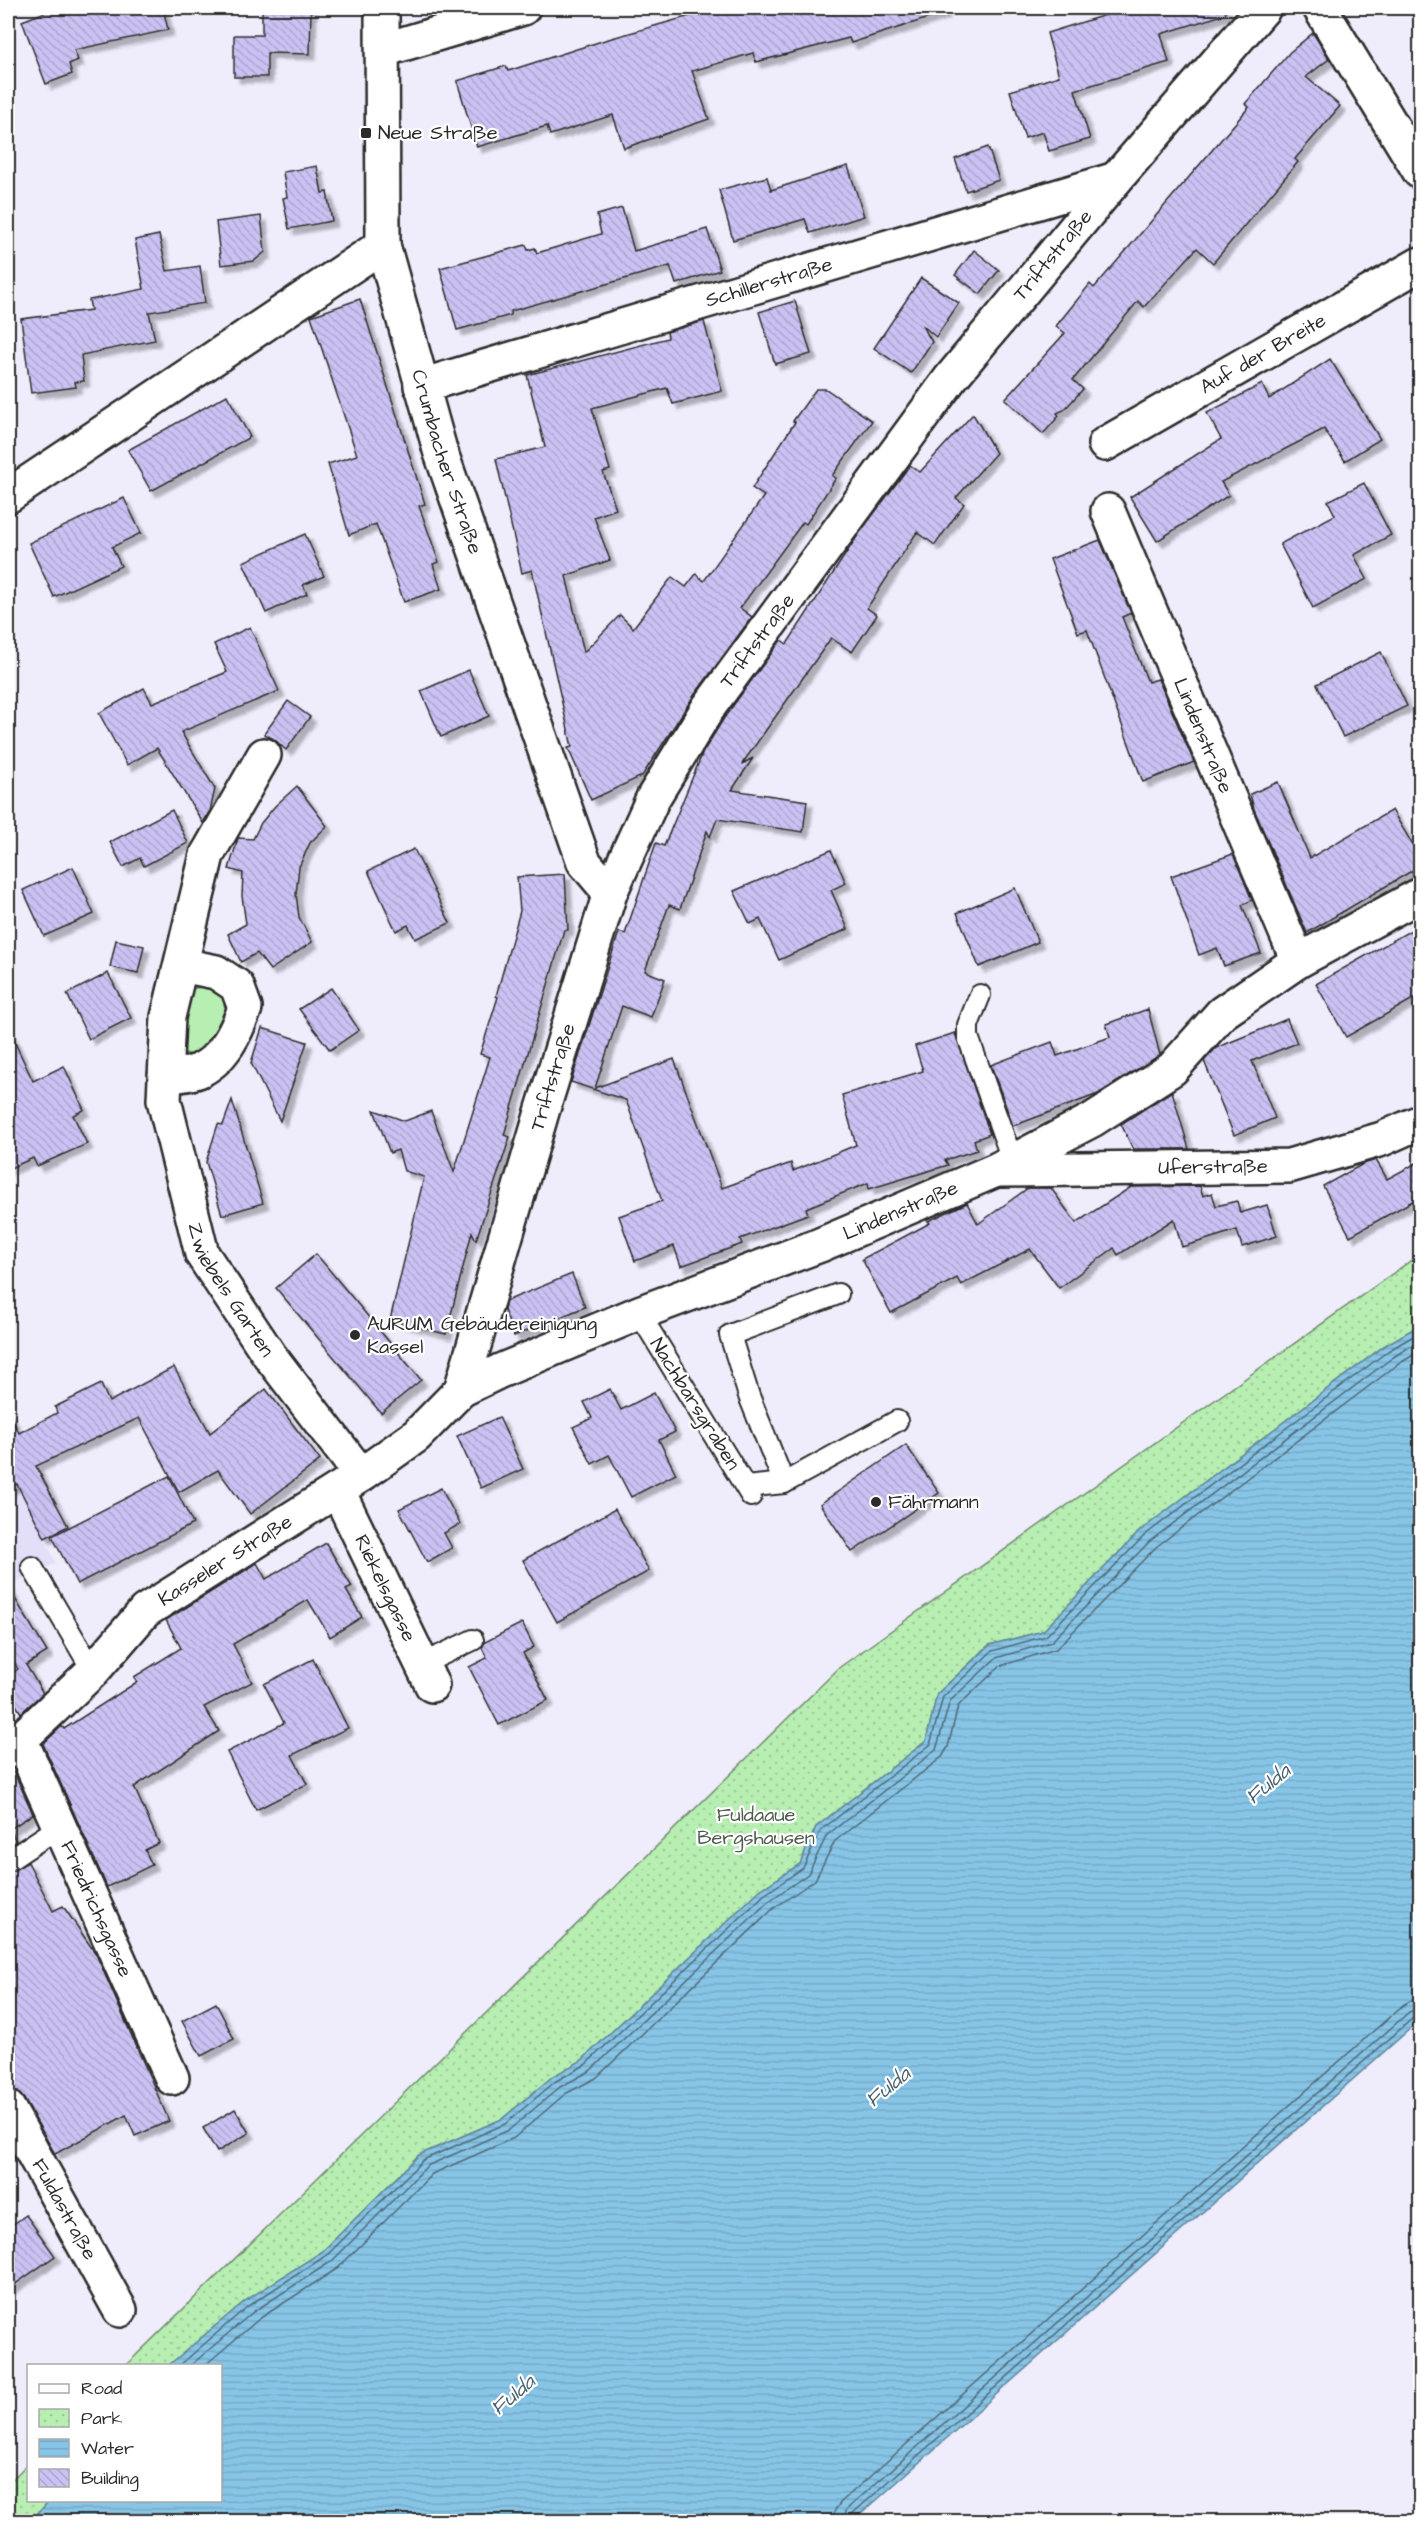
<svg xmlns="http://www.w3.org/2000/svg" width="1428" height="2529" font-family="'Architects Daughter',sans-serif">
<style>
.built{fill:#e4dff9}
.green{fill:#b7eeb1;stroke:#718c6e;stroke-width:1.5}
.park{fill:url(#park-dots);stroke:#718c6e;stroke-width:1.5}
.water{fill:url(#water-rules);stroke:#62879c;stroke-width:1.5}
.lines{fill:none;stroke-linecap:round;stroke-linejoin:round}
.shore{stroke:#506976;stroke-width:1.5}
.building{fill:url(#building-back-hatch);stroke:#2b2b2b;stroke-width:1.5;filter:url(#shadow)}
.service-casing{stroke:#2b2b2b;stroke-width:24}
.minor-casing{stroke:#2b2b2b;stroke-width:38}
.tertiary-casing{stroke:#2b2b2b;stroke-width:38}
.service{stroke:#fff;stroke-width:20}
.minor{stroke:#fff;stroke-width:33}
.tertiary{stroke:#fff;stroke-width:33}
.poi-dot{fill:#2b2b2b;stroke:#fff;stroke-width:2}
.labels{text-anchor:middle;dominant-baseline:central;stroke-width:4.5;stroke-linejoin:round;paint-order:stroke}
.poi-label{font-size:20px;fill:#2b2b2b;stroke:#fff;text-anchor:start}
.street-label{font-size:20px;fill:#2b2b2b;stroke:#fff}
.park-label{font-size:20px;fill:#4e5c4c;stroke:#fff}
.water-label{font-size:21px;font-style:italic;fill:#4b616d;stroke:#fff}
</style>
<defs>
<pattern id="park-dots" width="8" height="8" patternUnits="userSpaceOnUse" patternTransform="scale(1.5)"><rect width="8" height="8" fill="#b7eeb1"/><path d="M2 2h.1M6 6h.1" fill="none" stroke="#9ecc98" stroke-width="1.8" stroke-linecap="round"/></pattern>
<pattern id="water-rules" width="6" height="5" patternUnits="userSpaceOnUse" patternTransform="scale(1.5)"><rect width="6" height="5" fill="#87c5e7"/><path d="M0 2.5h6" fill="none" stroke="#75a9c6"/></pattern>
<pattern id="building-back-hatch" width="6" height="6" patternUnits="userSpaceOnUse" patternTransform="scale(1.5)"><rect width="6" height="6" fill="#cbc1f3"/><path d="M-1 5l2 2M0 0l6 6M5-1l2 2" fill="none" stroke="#aea6d0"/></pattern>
<filter id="shadow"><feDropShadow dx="5.5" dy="5.5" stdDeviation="1.5" flood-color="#0004"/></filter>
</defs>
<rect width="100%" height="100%" fill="#efecfb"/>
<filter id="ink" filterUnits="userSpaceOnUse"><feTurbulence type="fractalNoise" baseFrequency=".0167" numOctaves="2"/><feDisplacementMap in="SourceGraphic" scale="12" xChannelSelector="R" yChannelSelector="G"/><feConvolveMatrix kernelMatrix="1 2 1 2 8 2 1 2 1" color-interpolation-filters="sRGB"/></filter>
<g filter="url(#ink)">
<polygon class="built" points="8,1461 56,1563 8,1586"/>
<polygon class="green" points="202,987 215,989 224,996 228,1019 221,1031 196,1056 178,1051 190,989"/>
<g class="park">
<polygon points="1420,1254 1420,1325 1384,1346 1141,1530 1043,1631 989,1645 937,1694 926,1741 816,1827 800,1864 760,1890 581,2061 553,2076 502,2119 419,2155 323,2251 245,2301 169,2365 125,2366 840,1667"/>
<polygon points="28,2463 28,2500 49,2501 31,2521 8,2521 8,2484"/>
</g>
<polygon class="water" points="1420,1325 1420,2020 853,2521 31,2521 49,2501 220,2500 220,2366 169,2365 245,2301 323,2251 419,2155 502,2119 553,2076 581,2061 760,1890 800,1864 816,1827 926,1741 937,1694 990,1645 1043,1631 1141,1530 1384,1346"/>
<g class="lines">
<g class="shore">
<polyline points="179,2366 248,2306 327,2255 423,2160 505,2124 556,2081 585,2065 764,1895 803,1868 821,1830 930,1745 943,1697 992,1651 1046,1636 1145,1535 1388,1351 1420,1332"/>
<polyline points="190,2366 253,2312 332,2261 427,2166 509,2130 560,2087 590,2071 769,1901 808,1874 827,1835 936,1750 950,1701 996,1658 1051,1642 1150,1541 1392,1358 1420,1340"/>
<polyline points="204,2366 259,2319 338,2268 432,2174 514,2138 565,2094 596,2078 774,1908 815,1880 835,1841 942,1757 948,1747 958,1706 1000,1666 1056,1649 1156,1547 1397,1365 1420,1351"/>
<polyline points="833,2522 835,2510 841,2502 1403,2005 1410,2001 1420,1999"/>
<polyline points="842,2522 847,2509 1409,2012 1420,2008"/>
<polyline points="849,2522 852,2514 1414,2017 1420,2016"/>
</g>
</g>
<g class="building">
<polygon points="56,8 163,8 168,30 74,50 78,60 69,64 72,74 46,84 22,21"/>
<polygon points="285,8 311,8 310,54 267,53 267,77 234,77 234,35 262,35 262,9"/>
<polygon points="718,8 943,8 944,13 851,43 849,38 756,62 753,53 692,71 709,119 624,148 613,115 550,135 547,126 477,147 457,81 506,66 508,71 605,40"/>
<polygon points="1128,8 1225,8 1226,14 1161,34 1169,62 1075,90 1090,139 1049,151 1043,132 1025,138 1010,91 1059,76 1047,33"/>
<polygon points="1313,33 1329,59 1306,77 1340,106 1295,159 1298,162 1213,263 1197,248 1144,307 1138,301 1073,380 1083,389 1064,410 1057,413 1059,416 1043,434 1005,399 1065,333 1056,326 1090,284 1094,288 1249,107 1245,104 1290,52"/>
<polygon points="988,147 999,180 966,191 955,159"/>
<polygon points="317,166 322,193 327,192 332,221 289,229 283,198 287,197 283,172"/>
<polygon points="848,166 864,216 810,233 805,219 733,240 719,190 767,177 771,190"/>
<polygon points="622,208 634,251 707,229 720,270 676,284 670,266 511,311 511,315 457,330 440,268 526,245 528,250 535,248 537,253 601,234 597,215"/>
<polygon points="261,216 265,252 254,261 221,265 216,222"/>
<polygon points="159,235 167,271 200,266 205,303 149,312 155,340 81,355 84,381 75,382 76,387 31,393 21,319 91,310 89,300 144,289 135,240"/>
<polygon points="974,250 999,270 980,294 955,275"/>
<polygon points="921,278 959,303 936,337 922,325 932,342 911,373 874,348"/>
<polygon points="360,299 425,504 419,506 439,562 433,564 441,589 404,602 376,524 349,535 328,464 357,455 311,316"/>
<polygon points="795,301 811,354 775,364 759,312"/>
<polygon points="704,321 722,391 673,404 667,388 592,408 610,470 603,472 616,509 594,517 610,560 566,576 584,652 620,615 633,628 672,577 686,587 696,574 704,581 764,496 752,488 795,422 793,421 816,389 826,389 872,421 832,476 836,478 806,524 803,522 740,608 752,617 693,697 642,776 591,800 568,748 572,747 532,570 522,573 496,459 545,447 527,375 668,338 667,332"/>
<polygon points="1330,359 1380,439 1345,461 1324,429 1221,482 1229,495 1157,541 1130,497 1221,439 1207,413 1262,384 1269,399"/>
<polygon points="227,395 250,437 151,491 128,450"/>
<polygon points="973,414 996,453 956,498 964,504 935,545 917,532 867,608 877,615 852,652 831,638 742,764 753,758 732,790 807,801 803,832 717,819 710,837 707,831 680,909 669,905 645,971 665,979 651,1017 622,1006 595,1088 674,1059 722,1188 791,1163 793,1171 856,1145 842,1095 923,1071 915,1046 955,1033 990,1134 974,1140 977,1150 945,1160 948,1165 869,1189 868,1183 806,1208 808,1214 740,1239 742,1244 681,1266 674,1246 635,1261 619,1216 662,1201 626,1100 571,1082 619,932 625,934 656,843 664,846 703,752 724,718 781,640 787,644 858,535 910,465 920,472"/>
<polygon points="1364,483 1391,535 1354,555 1367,579 1313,608 1280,544 1335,515 1328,501"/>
<polygon points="124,498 141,533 112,547 121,566 54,597 29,543"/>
<polygon points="305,534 324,576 303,585 307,594 266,613 243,562"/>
<polygon points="1100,540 1131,613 1122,617 1148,682 1158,679 1194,762 1143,782 1087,630 1078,633 1050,559"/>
<polygon points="250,627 279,691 181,732 215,789 210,811 203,823 157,748 127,765 99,713 144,688 152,703 227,672 214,644"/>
<polygon points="1381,652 1407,706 1343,737 1317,684"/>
<polygon points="469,670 489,716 441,737 421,691"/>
<polygon points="288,701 310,717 286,750 274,739 264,734"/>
<polygon points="1278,782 1310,858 1392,810 1420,857 1420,866 1307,933 1254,809 1250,794"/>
<polygon points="297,786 327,826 310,843 299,867 296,894 299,917 312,942 270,970 257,953 241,962 228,934 246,924 242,896 243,873 229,869 238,838 253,839 261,823 275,806"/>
<polygon points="172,810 188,843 144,866 140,858 123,867 110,842"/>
<polygon points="414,849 450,923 415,939 408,925 396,931 368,871"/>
<polygon points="831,850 846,883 831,890 848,929 779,960 760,919 750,924 734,891"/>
<polygon points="1233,854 1252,900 1242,905 1261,953 1224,966 1217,948 1199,955 1171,876"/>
<polygon points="73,867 94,914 44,936 23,890"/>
<polygon points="565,874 568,930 564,930 504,1135 510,1137 476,1240 472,1232 446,1334 390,1320 424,1177 404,1171 398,1150 390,1153 374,1110 405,1121 431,1111 454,1172 490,1057 480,1054 498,997 496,996 520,911 517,877"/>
<polygon points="1015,888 1038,942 979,967 957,913"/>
<polygon points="1420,925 1420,995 1346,1037 1316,984"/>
<polygon points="116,940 144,946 138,973 110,967"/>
<polygon points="108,973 131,1018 89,1039 67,994"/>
<polygon points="331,988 359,1030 330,1050 299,1009"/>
<polygon points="1148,1009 1160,1055 1098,1094 1013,1126 991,1065 1052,1042 1057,1056 1110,1037 1106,1024"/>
<polygon points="1287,1019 1297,1043 1252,1061 1275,1118 1234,1135 1204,1061 1216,1048"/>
<polygon points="8,1028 33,1081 64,1066 84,1110 73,1115 87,1144 37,1166 33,1158 8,1169"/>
<polygon points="262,1028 307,1042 280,1121 251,1063"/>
<polygon points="1172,1091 1189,1149 1133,1149 1121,1124"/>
<polygon points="232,1100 263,1203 222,1215 206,1162 218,1124 223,1125"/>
<polygon points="1376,1160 1387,1179 1420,1161 1420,1197 1350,1236 1323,1186 1363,1164"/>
<polygon points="1200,1186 1203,1196 1212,1193 1216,1206 1237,1201 1240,1213 1267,1205 1277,1236 1242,1247 1237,1230 1182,1247 1174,1219 1118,1255 1114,1248 1059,1288 1030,1249 961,1285 957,1278 891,1313 862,1259 930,1223 928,1221 967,1203 978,1224 1028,1188 1051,1188 1076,1223 1131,1187"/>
<polygon points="316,1254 421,1380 381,1413 276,1288"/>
<polygon points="572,1274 585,1307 514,1336 504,1310 506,1301"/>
<polygon points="174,1367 210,1433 266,1389 320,1460 250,1514 218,1470 179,1492 139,1418 36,1466 68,1526 45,1538 17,1484 8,1489 8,1411 19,1433 57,1413 55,1407 101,1384 109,1402"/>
<polygon points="610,1389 621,1410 654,1393 675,1432 659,1440 676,1474 631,1497 609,1455 592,1464 573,1427 592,1418 584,1402"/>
<polygon points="499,1417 523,1469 481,1488 457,1436"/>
<polygon points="906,1445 939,1493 852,1552 820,1504"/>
<polygon points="169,1476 193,1524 77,1584 52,1536"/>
<polygon points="441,1488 460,1524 444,1533 452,1548 427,1562 399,1509"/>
<polygon points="615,1509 649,1571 557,1622 523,1560"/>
<polygon points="326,1543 352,1587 346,1590 362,1617 330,1637 308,1600 233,1644 252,1682 204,1707 219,1731 134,1787 159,1843 145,1850 152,1865 107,1887 43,1744 62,1726 64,1729 137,1682 134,1677 181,1648 166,1620 257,1563 266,1579"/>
<polygon points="8,1587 47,1652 26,1665 43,1693 21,1713 8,1692 8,1676 18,1669 8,1652"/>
<polygon points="522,1623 534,1647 523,1653 548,1700 499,1725 469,1667 487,1658 482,1648 485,1642"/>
<polygon points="313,1659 348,1728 292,1755 307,1784 256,1810 227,1752 284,1723 264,1684"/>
<polygon points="14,1772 33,1814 10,1829 16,1841 8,1847 8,1776"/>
<polygon points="28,1862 53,1911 63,1906 96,1954 169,2121 135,2136 126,2115 55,2154 24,2099 18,2092 12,2090 8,2082 8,1873"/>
<polygon points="216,2003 234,2039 201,2056 182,2021"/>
<polygon points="235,2109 249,2133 217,2152 203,2128"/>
<polygon points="26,2215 55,2256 8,2289 8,2228"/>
</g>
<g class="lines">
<g class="service-casing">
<g id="service">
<polyline points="980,995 968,1025 968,1037 1013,1162"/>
<polyline points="639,1313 751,1496"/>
<polyline points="784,1483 749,1396 730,1335 838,1294"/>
<polyline points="746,1487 784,1483 897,1421"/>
<polyline points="32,1567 93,1671"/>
<polyline points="422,1664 473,1640"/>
<polyline points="8,1861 59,1827"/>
</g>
</g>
<g class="minor-casing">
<g id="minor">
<polyline points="1320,8 1420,172"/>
<polyline points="383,50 523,8"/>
<path id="s1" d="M383 245 440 450 584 862 610 893"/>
<path id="s2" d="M421 386 1116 179"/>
<path id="s3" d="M1105 444 1420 264"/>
<path id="s4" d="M1108 511 1298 961"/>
<path id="s5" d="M264 755 207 855 168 1017 164 1100 202 1254 270 1356 361 1475"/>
<path d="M165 1077C175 1075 188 1075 198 1071 223 1060 236 1033 245 1008L237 986 216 972 181 965"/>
<path id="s6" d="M1001 1170 1289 1166 1382 1139 1420 1122"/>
<path id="s7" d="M461 1390 542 1112 610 893 653 798 708 708 950 379 1116 179 1264 8"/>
<path id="s8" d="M338 1491 432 1685"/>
<path id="s9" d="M21 1741 172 2078"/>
<path id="s10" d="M8 1751 93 1671 145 1611 361 1475 416 1436 461 1390 500 1371 639 1313 820 1245 996 1170 1092 1120 1172 1069 1222 1013 1298 961 1420 895"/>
<path id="s11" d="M8 2108 120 2310"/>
</g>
</g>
<g class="tertiary-casing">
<polyline id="tertiary" points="8,496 383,245 382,8"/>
</g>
<use href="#service" class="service"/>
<use href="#minor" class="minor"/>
<use href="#tertiary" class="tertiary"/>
</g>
</g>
<g class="poi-dot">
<rect x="360" y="127" width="12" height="12" rx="3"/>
<circle cx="355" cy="1335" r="6"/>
<circle cx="876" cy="1502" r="6"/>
</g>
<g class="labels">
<g class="poi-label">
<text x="378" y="133">Neue Straße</text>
<text x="367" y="1324">AURUM Gebäudereinigung<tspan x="367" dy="23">Kassel</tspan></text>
<text x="888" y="1502">Fährmann</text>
</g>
<g class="street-label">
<text stroke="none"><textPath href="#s7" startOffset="1298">Triftstraße</textPath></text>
<text stroke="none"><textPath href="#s2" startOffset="363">Schillerstraße</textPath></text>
<text stroke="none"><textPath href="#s3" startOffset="182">Auf der Breite</textPath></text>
<text stroke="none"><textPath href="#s1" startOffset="226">Crumbacher Straße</textPath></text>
<text stroke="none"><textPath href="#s7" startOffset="812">Triftstraße</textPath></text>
<text stroke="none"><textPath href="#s4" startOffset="244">Lindenstraße</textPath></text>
<text stroke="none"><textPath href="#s7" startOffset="326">Triftstraße</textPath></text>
<text stroke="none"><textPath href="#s6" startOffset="212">Uferstraße</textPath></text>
<text stroke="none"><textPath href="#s10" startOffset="1058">Lindenstraße</textPath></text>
<text stroke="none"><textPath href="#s5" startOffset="568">Zwiebels Garten</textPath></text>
<text transform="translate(695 1404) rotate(58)">Nachbarsgraben</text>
<text stroke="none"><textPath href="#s10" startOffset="291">Kasseler Straße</textPath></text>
<text stroke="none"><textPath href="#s8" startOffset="108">Riekelsgasse</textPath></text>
<text stroke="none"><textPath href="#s9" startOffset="184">Friedrichsgasse</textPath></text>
<text stroke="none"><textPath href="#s11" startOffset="116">Fuldastraße</textPath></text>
</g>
<g class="park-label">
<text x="756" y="1815">Fuldaaue<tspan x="756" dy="23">Bergshausen</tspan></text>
</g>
<g class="water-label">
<text transform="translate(1268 1784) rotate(-39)">Fulda</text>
<text transform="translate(888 2087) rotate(-39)">Fulda</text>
<text transform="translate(513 2395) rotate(-40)">Fulda</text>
</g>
</g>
<rect width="1428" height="2529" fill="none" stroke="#fff" stroke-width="30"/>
<rect x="15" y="15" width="1398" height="2499" fill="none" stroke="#2b2b2b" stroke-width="2" filter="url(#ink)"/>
<rect x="27" y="2364" width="195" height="138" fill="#ffffff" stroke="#aaaaaa" stroke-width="1.5"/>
<rect x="39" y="2384" width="30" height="9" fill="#ffffff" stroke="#aaaaaa" stroke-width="1.5"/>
<text x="81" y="2394" font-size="18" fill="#2b2b2b">Road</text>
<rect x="39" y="2409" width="30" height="18" fill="url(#park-dots)" stroke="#aaaaaa" stroke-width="1.5"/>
<text x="81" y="2424" font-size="18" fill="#2b2b2b">Park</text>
<rect x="39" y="2439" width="30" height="18" fill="url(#water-rules)" stroke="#aaaaaa" stroke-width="1.5"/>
<text x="81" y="2454" font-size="18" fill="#2b2b2b">Water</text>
<rect x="39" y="2469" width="30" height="18" fill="url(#building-back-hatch)" stroke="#aaaaaa" stroke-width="1.5"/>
<text x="81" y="2484" font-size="18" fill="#2b2b2b">Building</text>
</svg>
